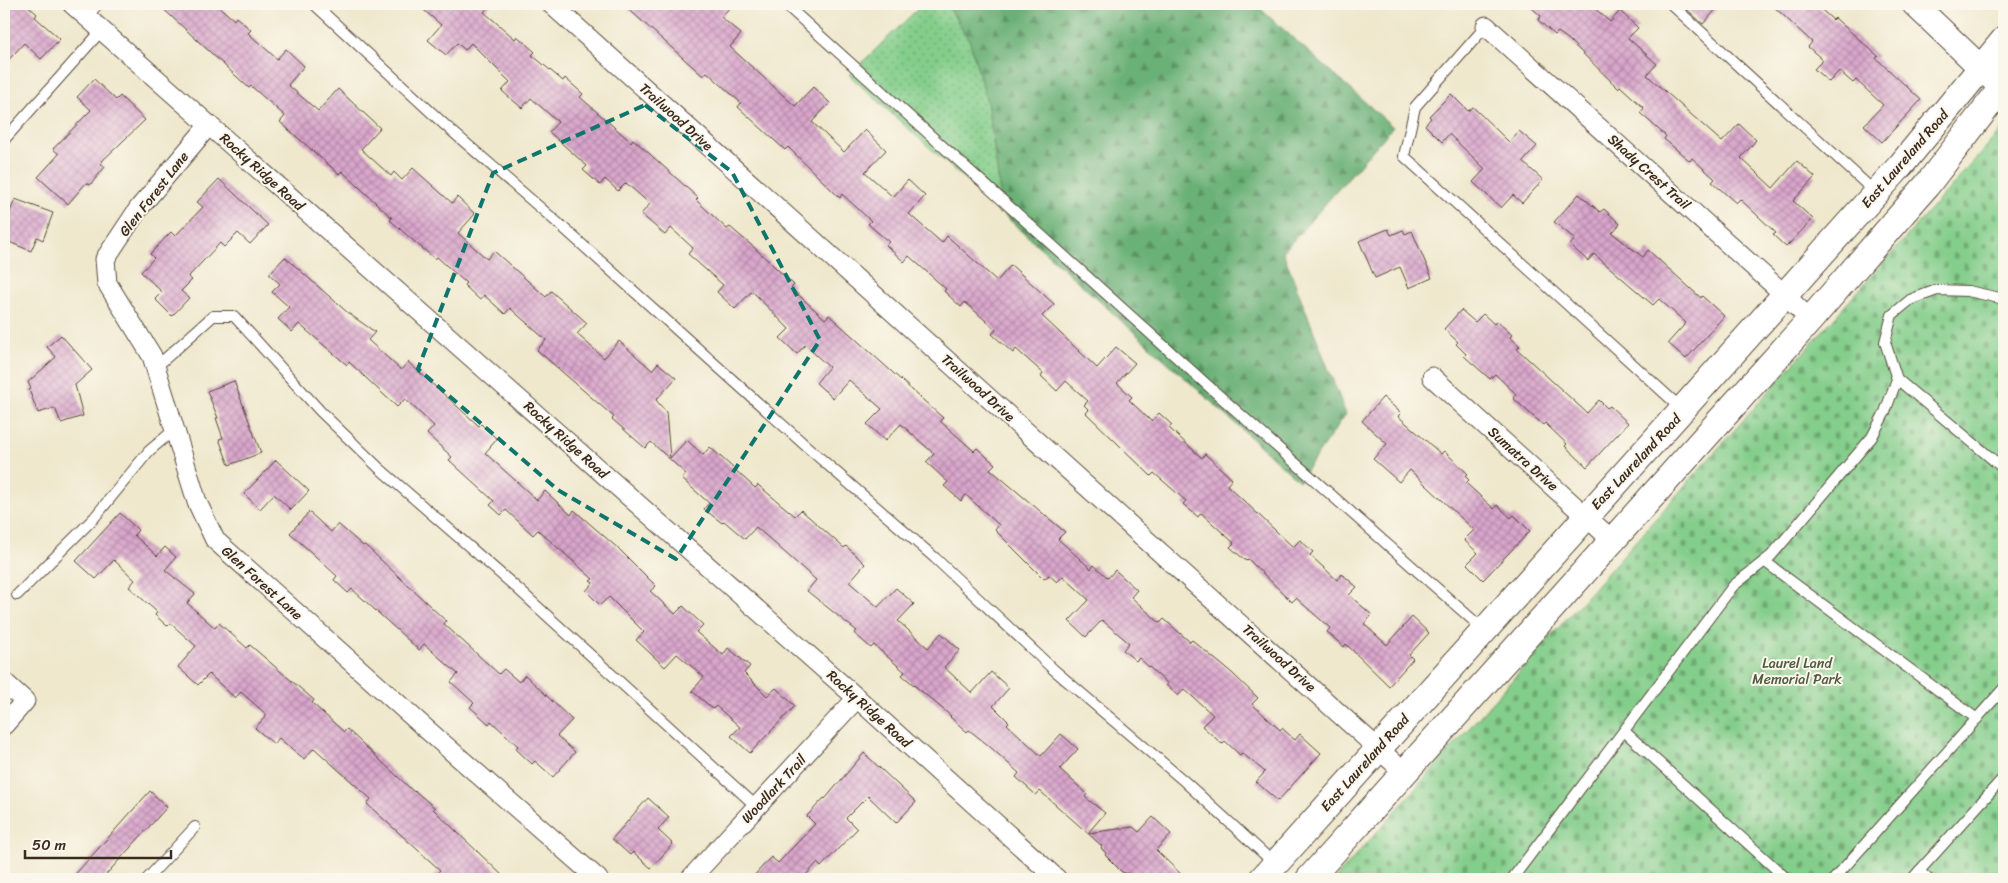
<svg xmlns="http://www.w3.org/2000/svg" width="2008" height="883" font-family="Sriracha,sans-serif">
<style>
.grass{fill:url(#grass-dots);stroke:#607c54}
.forest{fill:url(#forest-firs);stroke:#536e4a}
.cemetery{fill:url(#cemetery-stones);stroke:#607c54}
.building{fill:url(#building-cross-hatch)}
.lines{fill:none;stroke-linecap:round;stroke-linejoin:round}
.service-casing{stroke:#564638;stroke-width:12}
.minor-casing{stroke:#564638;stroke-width:21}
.tertiary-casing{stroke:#564638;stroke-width:26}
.secondary-casing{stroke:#564638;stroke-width:28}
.service{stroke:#fff;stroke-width:10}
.minor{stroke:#fff;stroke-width:19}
.tertiary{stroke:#fff;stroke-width:24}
.secondary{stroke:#fff;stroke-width:26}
.marked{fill:none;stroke:#0f766e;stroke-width:4;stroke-dasharray:10 6;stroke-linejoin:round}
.labels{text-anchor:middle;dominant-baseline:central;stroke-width:4;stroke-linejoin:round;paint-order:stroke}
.street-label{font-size:14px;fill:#3b2a1e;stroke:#fbf7ec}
.park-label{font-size:14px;fill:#515b3f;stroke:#fbf7ec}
</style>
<defs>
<pattern id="grass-dots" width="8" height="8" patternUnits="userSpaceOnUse" patternTransform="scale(1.25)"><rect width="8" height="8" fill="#84ce8b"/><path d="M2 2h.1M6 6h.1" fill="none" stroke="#6da771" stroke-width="1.8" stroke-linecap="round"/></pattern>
<pattern id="forest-firs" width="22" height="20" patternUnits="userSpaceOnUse" patternTransform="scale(1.25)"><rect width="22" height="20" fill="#6bb177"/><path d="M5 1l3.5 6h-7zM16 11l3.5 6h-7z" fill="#599061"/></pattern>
<pattern id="cemetery-stones" width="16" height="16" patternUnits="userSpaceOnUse" patternTransform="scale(1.25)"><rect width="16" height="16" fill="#84ce8b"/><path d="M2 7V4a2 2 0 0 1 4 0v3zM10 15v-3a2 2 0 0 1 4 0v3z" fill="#6da771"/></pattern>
<pattern id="building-cross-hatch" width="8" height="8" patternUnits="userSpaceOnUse" patternTransform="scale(1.25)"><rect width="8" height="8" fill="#d9a6cc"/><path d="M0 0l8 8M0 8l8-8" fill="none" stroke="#b187a5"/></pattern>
</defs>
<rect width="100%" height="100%" fill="#fbf7ec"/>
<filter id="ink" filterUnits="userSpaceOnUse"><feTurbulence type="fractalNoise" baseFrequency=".02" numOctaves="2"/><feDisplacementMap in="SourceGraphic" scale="10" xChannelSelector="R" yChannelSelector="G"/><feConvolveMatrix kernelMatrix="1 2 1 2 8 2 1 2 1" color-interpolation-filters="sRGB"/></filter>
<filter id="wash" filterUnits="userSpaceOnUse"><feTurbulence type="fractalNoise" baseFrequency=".0096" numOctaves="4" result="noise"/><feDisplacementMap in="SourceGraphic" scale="20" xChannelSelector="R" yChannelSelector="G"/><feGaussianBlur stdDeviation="1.12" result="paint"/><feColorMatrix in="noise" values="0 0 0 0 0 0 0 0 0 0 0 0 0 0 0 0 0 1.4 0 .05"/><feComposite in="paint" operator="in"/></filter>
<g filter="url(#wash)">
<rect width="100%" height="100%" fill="#efe8cd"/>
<polygon class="grass" points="923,4 947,4 970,42 988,105 1003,214 849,75"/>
<polygon class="forest" points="947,4 1255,4 1393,127 1283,252 1346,414 1299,481 1003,214 988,105 970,42"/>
<polygon class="cemetery" points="2004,127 2004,879 1335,879"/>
<g id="blocks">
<g class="building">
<polygon points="4,4 26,4 37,14 35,17 60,39 41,59 24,43 4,65"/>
<polygon points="158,4 216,4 234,20 236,17 251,30 248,33 277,59 286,49 304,66 288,85 318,111 338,89 380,128 361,149 391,176 394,172 402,180 413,168 452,203 457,197 475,214 458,233 487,259 494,251 546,297 551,291 587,323 577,334 604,358 619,341 652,370 658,363 676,378 656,400 666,412 670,458 687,440 703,455 710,447 755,488 758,485 795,516 801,510 844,548 846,546 865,564 849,582 878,607 896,588 914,604 898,621 928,648 941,633 960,650 944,667 972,693 991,672 1009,688 993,706 1009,722 1007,724 1041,756 1061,734 1078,749 1060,769 1087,794 1085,797 1105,813 1088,833 1133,827 1139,832 1153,817 1171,834 1156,850 1186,879 1144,879 1122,872 1105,855 1106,853 1101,848 1102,846 1074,821 1040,791 1036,795 1016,777 1019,773 988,745 969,730 967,732 950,717 951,716 902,675 905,672 874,645 871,648 854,633 857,631 807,591 816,580 756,527 745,539 724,521 722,523 704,509 709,503 682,479 686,474 651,442 645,448 612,419 614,417 537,350 546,340 510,308 505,314 484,295 480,300 464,285 466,283 437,257 435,259 409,237 390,220 392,218 342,171 339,174 280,122 285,116 251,86 249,88"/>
<polygon points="417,4 492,4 484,12 515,39 517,36 535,52 532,55 563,81 565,78 583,94 580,97 631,142 633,139 651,155 698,198 696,200 727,229 730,227 757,250 794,285 791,288 825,319 829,315 943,418 940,421 974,451 977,448 995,464 990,469 1065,532 1058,539 1091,569 1094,565 1108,578 1115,570 1137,590 1131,597 1160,623 1164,619 1190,642 1192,640 1232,673 1258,698 1252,704 1280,730 1282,728 1295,740 1300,734 1321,753 1278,801 1256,782 1265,772 1242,753 1240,755 1225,741 1222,744 1202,726 1213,715 1184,689 1178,696 1166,685 1168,684 1139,658 1136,661 1123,650 1129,643 1102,620 1086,637 1069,621 1089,600 1063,576 1057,582 1049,575 1044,579 995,530 999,525 966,495 961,501 944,486 948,482 926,462 934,454 901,424 885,441 867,424 882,409 849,380 833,398 816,383 829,367 805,345 797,354 780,338 789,329 752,291 735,309 717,292 723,285 688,254 693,248 671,228 665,235 641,214 650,204 626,183 618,191 605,179 600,185 583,170 587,166 549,132 558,122 531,98 522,108 502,91 510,82 471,43 465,50 457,43 446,55 428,40 441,25"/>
<polygon points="623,4 733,4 721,17 741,34 730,47 795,106 813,87 830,103 812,122 844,152 865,130 886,150 865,172 893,197 908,180 925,196 909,214 942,243 947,236 997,281 1011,265 1054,304 1042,316 1097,368 1116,347 1135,363 1117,383 1132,397 1129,400 1151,421 1159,413 1172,425 1169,428 1202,458 1205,454 1232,479 1227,485 1293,547 1300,540 1313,552 1310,555 1337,580 1342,574 1357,587 1349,595 1372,615 1364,624 1387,645 1412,617 1429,633 1409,655 1413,659 1389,686 1346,644 1344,647 1327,632 1330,628 1296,598 1292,602 1248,559 1246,561 1230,547 1234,543 1201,513 1198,517 1183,504 1186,501 1154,473 1151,476 1086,413 1089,410 1084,405 1088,401 1066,381 1057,391 1041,376 1043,373 1016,349 1013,353 992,334 996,330 965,302 961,307 944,291 946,289 909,256 904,262 886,245 889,242 868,224 871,221 842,194 840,198 788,147 785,150 738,107 741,103 707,72 703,76"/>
<polygon points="1527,4 1590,4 1610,22 1620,11 1638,28 1628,38 1657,64 1647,75 1722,142 1739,124 1756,140 1741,158 1773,188 1797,161 1815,177 1793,201 1813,219 1786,247 1773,235 1776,233 1740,199 1736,203 1712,182 1715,179 1692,158 1690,161 1664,139 1666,136 1640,113 1644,108 1620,86 1618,88 1568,39 1558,32 1555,35 1538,20 1541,16"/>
<polygon points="1681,4 1721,4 1703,24"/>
<polygon points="1771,4 1815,4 1833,20 1835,18 1878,56 1876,58 1921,100 1882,142 1864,125 1883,105 1856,80 1853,83 1839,71 1829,82 1814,69 1823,60 1808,47 1812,42"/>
<polygon points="94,79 116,100 120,96 145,120 100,163 105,167 90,185 86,183 68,204 38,177 59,154 53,149 91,110 77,97"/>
<polygon points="1451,94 1468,111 1473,107 1509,142 1519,131 1537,146 1523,162 1543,180 1522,203 1513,195 1501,208 1473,182 1485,169 1449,134 1442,142 1425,125 1431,118 1429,116"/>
<polygon points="219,179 268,225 250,244 238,233 224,247 220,243 188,277 192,280 181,291 189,298 172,316 155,299 162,292 141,272 154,258 150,254 171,232 175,236 203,207 197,202"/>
<polygon points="1579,194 1600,212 1604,209 1620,224 1612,233 1643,257 1648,250 1701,298 1702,296 1724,316 1686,359 1668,343 1686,323 1659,299 1653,305 1594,254 1588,261 1570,245 1575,239 1554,222"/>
<polygon points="15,199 53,213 43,240 37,237 31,251 4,240 4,215 8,217"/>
<polygon points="1388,229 1391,235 1403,230 1405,234 1412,231 1432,278 1409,288 1400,267 1375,278 1359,241"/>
<polygon points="285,257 348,313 375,332 368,340 401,370 408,362 479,426 481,424 497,439 485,453 537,500 545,491 571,515 574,510 621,551 656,586 650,591 675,614 683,606 703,625 696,632 723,655 728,648 750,666 744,673 767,696 776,688 795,706 750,753 731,736 740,727 716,706 713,709 692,691 704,677 677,654 665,667 636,640 644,632 609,597 600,605 586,591 593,583 590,581 593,579 538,530 533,535 506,510 501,515 490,505 494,501 449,460 452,457 427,434 434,426 405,399 397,407 349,362 347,365 299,324 292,332 278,319 289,307 272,292 280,284 269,274"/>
<polygon points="1461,310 1475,322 1483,314 1494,324 1497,321 1512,335 1510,337 1520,346 1517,349 1587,413 1599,400 1607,408 1610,406 1628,423 1587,467 1565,446 1567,444 1545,423 1543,425 1513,398 1516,394 1495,374 1490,379 1464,356 1466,354 1456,344 1458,342 1444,329"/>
<polygon points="61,335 92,370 75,385 83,416 61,423 55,408 38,413 29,390 31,389 28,382 56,357 47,347"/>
<polygon points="234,381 261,453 229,465 219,439 223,438 216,418 218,418 207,391"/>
<polygon points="1383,397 1401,413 1398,416 1441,454 1444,451 1468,474 1465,476 1469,480 1466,483 1494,509 1497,505 1511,518 1514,515 1530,531 1483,580 1467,564 1478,553 1464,540 1474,530 1410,470 1399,482 1373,459 1387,444 1362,421"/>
<polygon points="276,460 309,491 291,510 274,494 260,509 244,494"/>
<polygon points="309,512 331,532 338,524 363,546 365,545 446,621 444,624 499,674 504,669 519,682 525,675 572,720 557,736 575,752 553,777 535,761 532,764 516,749 518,746 491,721 489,724 470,707 474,703 451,682 458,674 424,644 419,650 352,589 348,593 334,580 337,576 290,533"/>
<polygon points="120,513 138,530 134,535 157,556 165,547 176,557 165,570 195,594 187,603 215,628 219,623 247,648 250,645 287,677 314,700 312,703 344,732 347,729 414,792 415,791 435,808 433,809 506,879 431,879 440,870 367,804 371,799 314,748 304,759 279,738 274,744 255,728 267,715 241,692 235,698 209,674 198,685 178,667 196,646 170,623 167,626 155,615 157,612 129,587 135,580 114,560 96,579 76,561"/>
<polygon points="864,753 916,802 896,823 868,796 846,818 857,829 821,867 817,863 802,879 751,879 771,857 778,863 815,824 807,816 824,798 825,799"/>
<polygon points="150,791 167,807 102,879 71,879"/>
<polygon points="648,798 669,817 658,830 673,844 651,868 633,852 630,855 612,839"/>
</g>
</g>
</g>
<g filter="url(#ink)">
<use href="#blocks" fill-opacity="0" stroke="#564638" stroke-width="1"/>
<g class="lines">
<g class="service-casing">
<g id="service">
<polyline points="314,4 446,126 567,231 806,446 935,558 1053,669 1184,781 1274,863"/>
<polyline points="785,4 1215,392 1484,630"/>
<polyline points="1671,4 1876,193"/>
<polyline points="87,16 98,4"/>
<polyline points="1486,26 1415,107 1404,156 1682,409"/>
<polyline points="4,140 102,30"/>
<polyline points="156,367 213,316 234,316 320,411 379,468 518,589 757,807"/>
<polyline points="1897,379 2004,469"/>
<polyline points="1764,561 1977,719"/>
<polyline points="17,595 94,518 149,451 175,429"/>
<polyline points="1624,731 1787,879"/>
<polyline points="1919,871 1928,879"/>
<polyline points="147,879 195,827"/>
<polyline points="1512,879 1733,586 1771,556 1872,437 1885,412 1897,379 1885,342 1892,315 1910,300 1937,290 1968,291 2004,299"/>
<polyline points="1834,879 2004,688"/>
<polyline points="1912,879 2004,777"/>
</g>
</g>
<g class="minor-casing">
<g id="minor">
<polyline points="72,4 857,698 1057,879"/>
<polyline points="551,4 1404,772"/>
<polyline points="1486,26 1785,295 1810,320"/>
<polyline points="209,125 139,208 105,259 107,283 152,356 197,502 215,540 424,727 598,879"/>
<polyline points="1432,377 1613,541"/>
<polyline points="4,682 25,701 4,725"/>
<polyline points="690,879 857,698"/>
</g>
</g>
<g class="tertiary-casing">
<polyline id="tertiary" points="1914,4 2002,88"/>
</g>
<g class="secondary-casing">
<g id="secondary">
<polyline points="1262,879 1901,165 2004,40"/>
<polyline points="1309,879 1810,320 1927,185 2004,85"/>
</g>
</g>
<use href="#service" class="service"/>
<use href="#minor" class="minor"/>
<use href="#tertiary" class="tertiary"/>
<use href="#secondary" class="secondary"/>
</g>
</g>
<path class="marked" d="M645 105 732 172 820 340 676 559 558 490 418 369 493 173Z"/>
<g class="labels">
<g class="street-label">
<text transform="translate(676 117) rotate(42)">Trailwood Drive</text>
<text transform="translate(1905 159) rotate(-49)">East Laureland Road</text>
<text transform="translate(262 172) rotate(42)">Rocky Ridge Road</text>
<text transform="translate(1649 172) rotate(42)">Shady Crest Trail</text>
<text transform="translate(154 194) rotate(-52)">Glen Forest Lane</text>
<text transform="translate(978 388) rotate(42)">Trailwood Drive</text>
<text transform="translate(566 440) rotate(42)">Rocky Ridge Road</text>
<text transform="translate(1523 459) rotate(42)">Sumatra Drive</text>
<text transform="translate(1636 462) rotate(-47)">East Laureland Road</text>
<text transform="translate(262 583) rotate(42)">Glen Forest Lane</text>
<text transform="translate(1279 658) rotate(42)">Trailwood Drive</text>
<text transform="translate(869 709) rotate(42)">Rocky Ridge Road</text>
<text transform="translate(1365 763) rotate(-48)">East Laureland Road</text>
<text transform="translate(774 789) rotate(-47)">Woodlark Trail</text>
</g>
<g class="park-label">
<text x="1797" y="663">Laurel Land<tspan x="1797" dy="16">Memorial Park</tspan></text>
</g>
</g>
<rect width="2008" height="883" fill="none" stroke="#fbf7ec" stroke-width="20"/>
<path d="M25 850v8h146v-8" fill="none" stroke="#3b2a1e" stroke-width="2.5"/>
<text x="32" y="850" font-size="15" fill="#3b2a1e" stroke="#fbf7ec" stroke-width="4" paint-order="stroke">50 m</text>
</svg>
